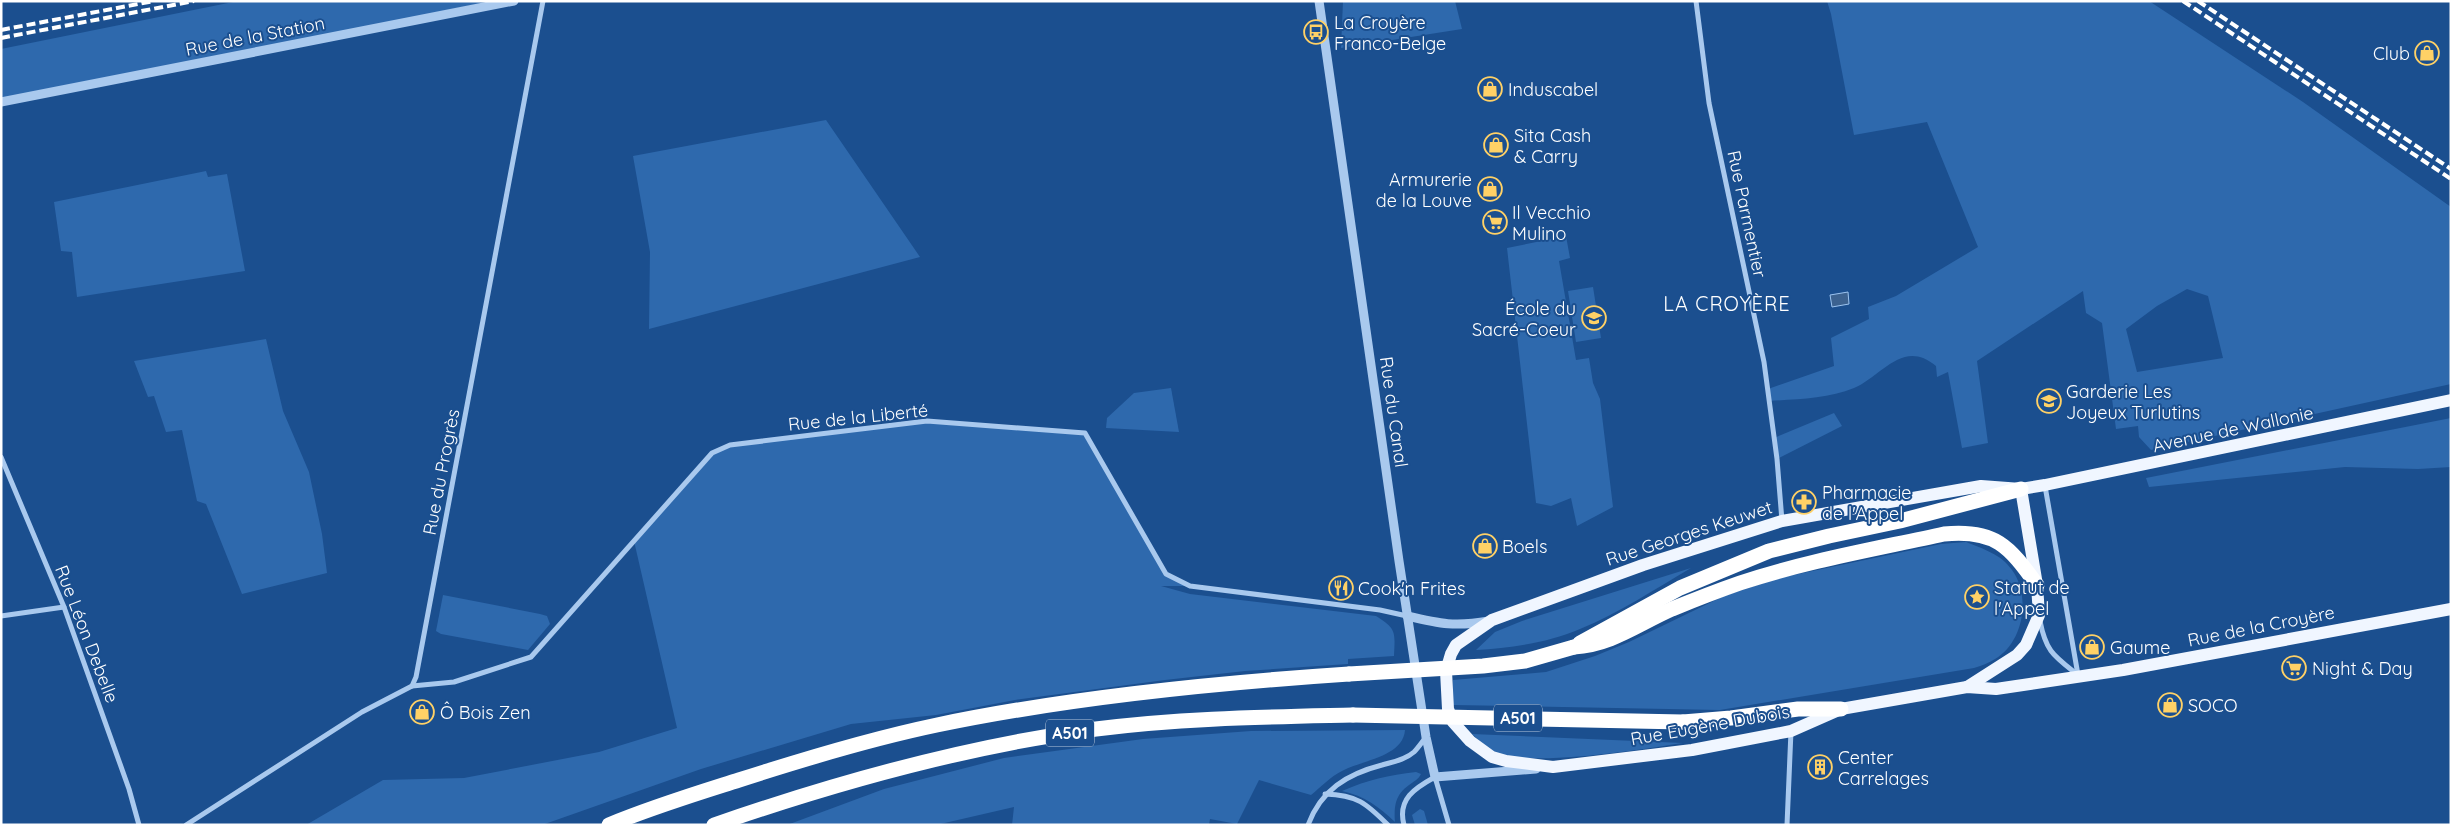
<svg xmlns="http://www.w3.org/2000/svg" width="2452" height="826" font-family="Quicksand,sans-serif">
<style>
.green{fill:#2e69ad;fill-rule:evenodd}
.water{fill:#3c6290;stroke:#9cc4f0}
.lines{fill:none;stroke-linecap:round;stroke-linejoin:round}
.minor{stroke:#a9c9ee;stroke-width:5}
.tertiary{stroke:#a9c9ee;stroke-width:9}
.primary{stroke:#f0f6ff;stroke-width:12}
.motorway{stroke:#fff;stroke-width:15}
.rail{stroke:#fff;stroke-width:4;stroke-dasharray:9 4;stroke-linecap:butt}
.motorway-bridge{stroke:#fff;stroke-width:15}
.labels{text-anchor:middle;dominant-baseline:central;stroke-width:4;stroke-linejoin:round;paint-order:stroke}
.shield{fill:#1b4f8f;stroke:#bbcadd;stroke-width:1}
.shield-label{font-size:16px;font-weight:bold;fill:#fff}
.poi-label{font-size:18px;fill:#fff;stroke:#1b4f8f;text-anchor:start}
.street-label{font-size:18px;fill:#fff;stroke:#1b4f8f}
.quarter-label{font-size:20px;letter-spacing:1px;fill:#fff;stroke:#1b4f8f}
</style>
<rect width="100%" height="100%" fill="#1b4f8f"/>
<g class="green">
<polygon points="238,1 492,1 1,102 1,49"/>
<polygon points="1343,1 1455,1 1462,29 1341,48"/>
<path d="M1827 1H2149L2303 102 2451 207V384L2151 450 2139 437 2138 426 2116 429 2102 323 2086 313 2083 291 1977 361 1988 443 1962 448 1948 372 1937 377 1936 366C1903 338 1882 376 1854 388 1828 399 1796 399 1769 401L1768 389 1834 366 1831 338 1869 319 1868 307 1896 296 1978 247 1927 122 1854 135 1831 14ZM2187 289 2208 296 2223 358 2137 372 2126 329 2157 306Z"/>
<polygon points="826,120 920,257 649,329 650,252 633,156"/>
<polygon points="206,171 208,177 227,174 245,271 77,297 72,252 61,251 54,202"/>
<polygon points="1566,236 1570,258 1559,261 1576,360 1589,358 1593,383 1600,399 1613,507 1577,526 1571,498 1551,506 1536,503 1507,248"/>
<polygon points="1593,287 1601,338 1576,342 1568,291"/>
<polygon points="266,339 283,411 309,472 322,534 327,573 242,594 206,504 197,501 182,430 166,432 154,396 148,397 134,361"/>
<polygon points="1171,388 1179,432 1106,428 1107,418 1134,393"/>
<polygon points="1834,413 1842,426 1777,459 1774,438"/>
<polygon points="2451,418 2451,467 2418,469 2345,467 2149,487 2146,478"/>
<path d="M927 421 1085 433 1166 574 1190 586H1161L1190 594 1376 616C1397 629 1395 632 1394 656L1348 659V664L1245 671 1165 680 1015 700 936 715 851 724 701 769 542 825H306L383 780 464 778 599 752 677 728 634 541 712 453 730 445Z"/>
<path d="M1966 542C1983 549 2001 554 2012 570 2031 596 2024 642 1995 659 1989 663 1981 666 1974 668L1720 710 1453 705V680L1546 672 1595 656 1629 642 1724 596 1779 578 1941 544Z"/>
<path d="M1691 568C1655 589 1619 613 1580 629 1547 643 1511 648 1476 650L1495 632 1522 621Z"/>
<polygon points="443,595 540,614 547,616 550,624 528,650 441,634 436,631"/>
<path d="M1405 730C1403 757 1362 760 1342 771 1331 776 1321 787 1311 795L1259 780 1237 824 1210 819 1209 825H1012L1014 807 936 825H787L884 789 1004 758 1143 739 1251 731Z"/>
<path d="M1472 734 1683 743C1644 749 1524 769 1492 751 1485 747 1478 739 1472 734Z"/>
<path d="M1416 772 1421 774C1418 780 1414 781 1409 785 1395 795 1394 806 1395 822 1379 807 1365 796 1342 791 1367 780 1389 775 1416 772Z"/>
<polygon points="1420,809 1424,811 1428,825 1415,825 1412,815"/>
</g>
<polygon class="water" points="1848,292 1849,304 1832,307 1830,295"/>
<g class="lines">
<g class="minor">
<polyline points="1696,1 1709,103 1764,362 1777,459 1782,521"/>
<polyline points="1,457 64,607 129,789 139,825"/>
<polyline points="2045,486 2078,675"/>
<polyline points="1,616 64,607"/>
<path d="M2040 621C2046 652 2054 656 2078 675"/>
<polyline points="412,686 454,682 531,657 712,453 730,445 927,421 1085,433 1166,574 1190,586 1380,610 1407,616"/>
<path d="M1325 794C1357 795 1366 803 1388 825"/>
<polyline points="186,825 362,712 412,686 416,677 543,1"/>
<path d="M1308 825C1321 790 1347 774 1382 765 1392 762 1405 760 1414 752 1418 748 1422 742 1426 737"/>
<path d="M1404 825C1397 799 1415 788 1435 777L1449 825"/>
<polyline points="1787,825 1791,731"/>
</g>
<g class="tertiary">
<polyline points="1319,1 1399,561 1426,737 1435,777 1536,769"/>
<polyline points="1,102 514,1"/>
<path d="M1407 616C1441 624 1455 627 1489 621"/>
</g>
<g class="primary">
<polyline points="2451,400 2045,485 2021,489 1981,486 1782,521 1643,565 1492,620 1456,645 1451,654 1446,671 1448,709 1453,722 1470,741 1492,757 1506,761 1553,767 1692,750 1791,731 1841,709 1967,687 1996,689 2123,670 2451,609"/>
<polyline points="1967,687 2017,655 2026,645 2039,615 2037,585 2021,489"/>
</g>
<g class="motorway">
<polyline points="1580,643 1680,588 1769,551 1829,536 1900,521 2021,489"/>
<path d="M1574 647C1611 645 1638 624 1672 609 1694 600 1717 591 1740 583 1806 561 1876 549 1944 534 1995 529 2009 546 2037 585"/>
<polyline points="1683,722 1731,718 1798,709 1841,709"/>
<path d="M609 825C652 807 695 794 739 780 804 759 870 739 937 725 1071 697 1213 683 1349 674"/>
<path d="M714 825C838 782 967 746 1096 729 1181 718 1267 717 1353 715"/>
</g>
<g class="rail">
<polyline points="2183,1 2451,179"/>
<polyline points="2198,1 2451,169"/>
<polyline points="1,30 154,1"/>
<polyline points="1,38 194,1"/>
</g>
<g class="motorway-bridge">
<polyline points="1349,674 1483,666 1525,661 1574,647"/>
<polyline points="1353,715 1683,722"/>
</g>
</g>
<defs>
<g id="bus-ring" transform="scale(1.25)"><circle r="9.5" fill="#1b4f8f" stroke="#ffd166" stroke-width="1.5"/><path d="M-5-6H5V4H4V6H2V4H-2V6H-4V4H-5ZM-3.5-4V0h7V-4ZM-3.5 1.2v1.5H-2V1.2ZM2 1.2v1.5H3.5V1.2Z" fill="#ffd166"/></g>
<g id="shop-ring" transform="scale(1.25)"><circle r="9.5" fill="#1b4f8f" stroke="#ffd166" stroke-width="1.5"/><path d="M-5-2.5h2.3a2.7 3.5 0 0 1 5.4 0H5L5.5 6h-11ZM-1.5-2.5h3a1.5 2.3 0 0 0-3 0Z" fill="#ffd166"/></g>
<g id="supermarket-ring" transform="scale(1.25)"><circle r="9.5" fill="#1b4f8f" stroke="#ffd166" stroke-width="1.5"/><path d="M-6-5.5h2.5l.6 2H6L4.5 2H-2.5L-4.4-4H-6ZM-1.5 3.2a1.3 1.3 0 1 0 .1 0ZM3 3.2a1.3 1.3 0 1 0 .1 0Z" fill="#ffd166"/></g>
<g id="school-ring" transform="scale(1.25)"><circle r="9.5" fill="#1b4f8f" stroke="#ffd166" stroke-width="1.5"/><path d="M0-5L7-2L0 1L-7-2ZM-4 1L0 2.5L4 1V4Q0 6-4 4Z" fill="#ffd166"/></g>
<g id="pharmacy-ring" transform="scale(1.25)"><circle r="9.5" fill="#1b4f8f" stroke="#ffd166" stroke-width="1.5"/><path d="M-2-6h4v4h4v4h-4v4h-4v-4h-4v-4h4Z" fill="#ffd166"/></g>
<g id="restaurant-ring" transform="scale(1.25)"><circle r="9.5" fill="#1b4f8f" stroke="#ffd166" stroke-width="1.5"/><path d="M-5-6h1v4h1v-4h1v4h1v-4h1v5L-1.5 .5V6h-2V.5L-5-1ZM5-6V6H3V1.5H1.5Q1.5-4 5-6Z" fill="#ffd166"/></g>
<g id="sight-ring" transform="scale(1.25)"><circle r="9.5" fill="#1b4f8f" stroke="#ffd166" stroke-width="1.5"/><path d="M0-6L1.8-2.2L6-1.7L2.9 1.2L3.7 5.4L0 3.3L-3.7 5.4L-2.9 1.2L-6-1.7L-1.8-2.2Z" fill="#ffd166"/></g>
<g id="building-ring" transform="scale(1.25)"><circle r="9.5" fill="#1b4f8f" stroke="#ffd166" stroke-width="1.5"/><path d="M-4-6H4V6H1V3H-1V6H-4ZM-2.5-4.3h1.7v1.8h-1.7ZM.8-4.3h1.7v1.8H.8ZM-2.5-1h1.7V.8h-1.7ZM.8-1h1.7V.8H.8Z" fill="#ffd166"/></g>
</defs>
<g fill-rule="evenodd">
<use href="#bus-ring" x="1316" y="32"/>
<use href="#shop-ring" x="2427" y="53"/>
<use href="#shop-ring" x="1490" y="89"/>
<use href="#shop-ring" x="1496" y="145"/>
<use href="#shop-ring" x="1490" y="189"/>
<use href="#supermarket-ring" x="1495" y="222"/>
<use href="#school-ring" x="1594" y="318"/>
<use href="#school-ring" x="2049" y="401"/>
<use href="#pharmacy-ring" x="1804" y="502"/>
<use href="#shop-ring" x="1485" y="546"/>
<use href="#restaurant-ring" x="1341" y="588"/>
<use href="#sight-ring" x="1977" y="597"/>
<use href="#shop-ring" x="2092" y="647"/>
<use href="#supermarket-ring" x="2294" y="668"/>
<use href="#shop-ring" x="2170" y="705"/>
<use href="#shop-ring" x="422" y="712"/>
<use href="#building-ring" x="1820" y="767"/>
</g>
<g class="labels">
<g class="shield">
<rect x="1494" y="704.5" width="48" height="27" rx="4"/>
<rect x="1046" y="719.5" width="48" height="27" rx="4"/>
</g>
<g class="shield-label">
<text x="1518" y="718">A501</text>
<text x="1070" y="733">A501</text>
</g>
<g class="poi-label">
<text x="1334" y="22">La Croyère<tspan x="1334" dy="21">Franco-Belge</tspan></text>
<text x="2410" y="53" text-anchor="end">Club</text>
<text x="1508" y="89">Induscabel</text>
<text x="1514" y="135">Sita Cash<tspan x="1514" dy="21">&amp; Carry</tspan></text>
<text x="1472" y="179" text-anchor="end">Armurerie<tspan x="1472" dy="21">de la Louve</tspan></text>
<text x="1512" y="212">Il Vecchio<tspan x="1512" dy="21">Mulino</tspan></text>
<text x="1576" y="308" text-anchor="end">École du<tspan x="1576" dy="21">Sacré-Coeur</tspan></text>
<text x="2066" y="391">Garderie Les<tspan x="2066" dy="21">Joyeux Turlutins</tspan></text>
<text x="1822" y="492">Pharmacie<tspan x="1822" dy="21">de l'Appel</tspan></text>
<text x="1502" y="546">Boels</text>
<text x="1994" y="587">Statut de<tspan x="1994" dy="21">l'Appel</tspan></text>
<text x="1358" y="588">Cook'n Frites</text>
<text x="2110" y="647">Gaume</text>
<text x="2312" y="668">Night &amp; Day</text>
<text x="2188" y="705">SOCO</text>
<text x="440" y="712">Ô Bois Zen</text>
<text x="1838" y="757">Center<tspan x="1838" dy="21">Carrelages</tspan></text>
</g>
<g class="street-label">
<text transform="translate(255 36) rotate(-11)">Rue de la Station</text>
<text transform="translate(1747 214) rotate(78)">Rue Parmentier</text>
<text transform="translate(1394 412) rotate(82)">Rue du Canal</text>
<text transform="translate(858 417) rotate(-6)">Rue de la Liberté</text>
<text transform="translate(2233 429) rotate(-12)">Avenue de Wallonie</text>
<text transform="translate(441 472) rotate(-79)">Rue du Progrès</text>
<text transform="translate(1689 533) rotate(-18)">Rue Georges Keuwet</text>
<text transform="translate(2261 626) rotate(-11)">Rue de la Croyère</text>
<text transform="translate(87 634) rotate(69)">Rue Léon Debelle</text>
<text transform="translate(1710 725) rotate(-10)">Rue Eugène Dubois</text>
</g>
<g class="quarter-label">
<text x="1727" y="303">LA CROYÈRE</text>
</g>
</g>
<rect width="2452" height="826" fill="none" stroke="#ffffff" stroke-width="5"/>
</svg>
